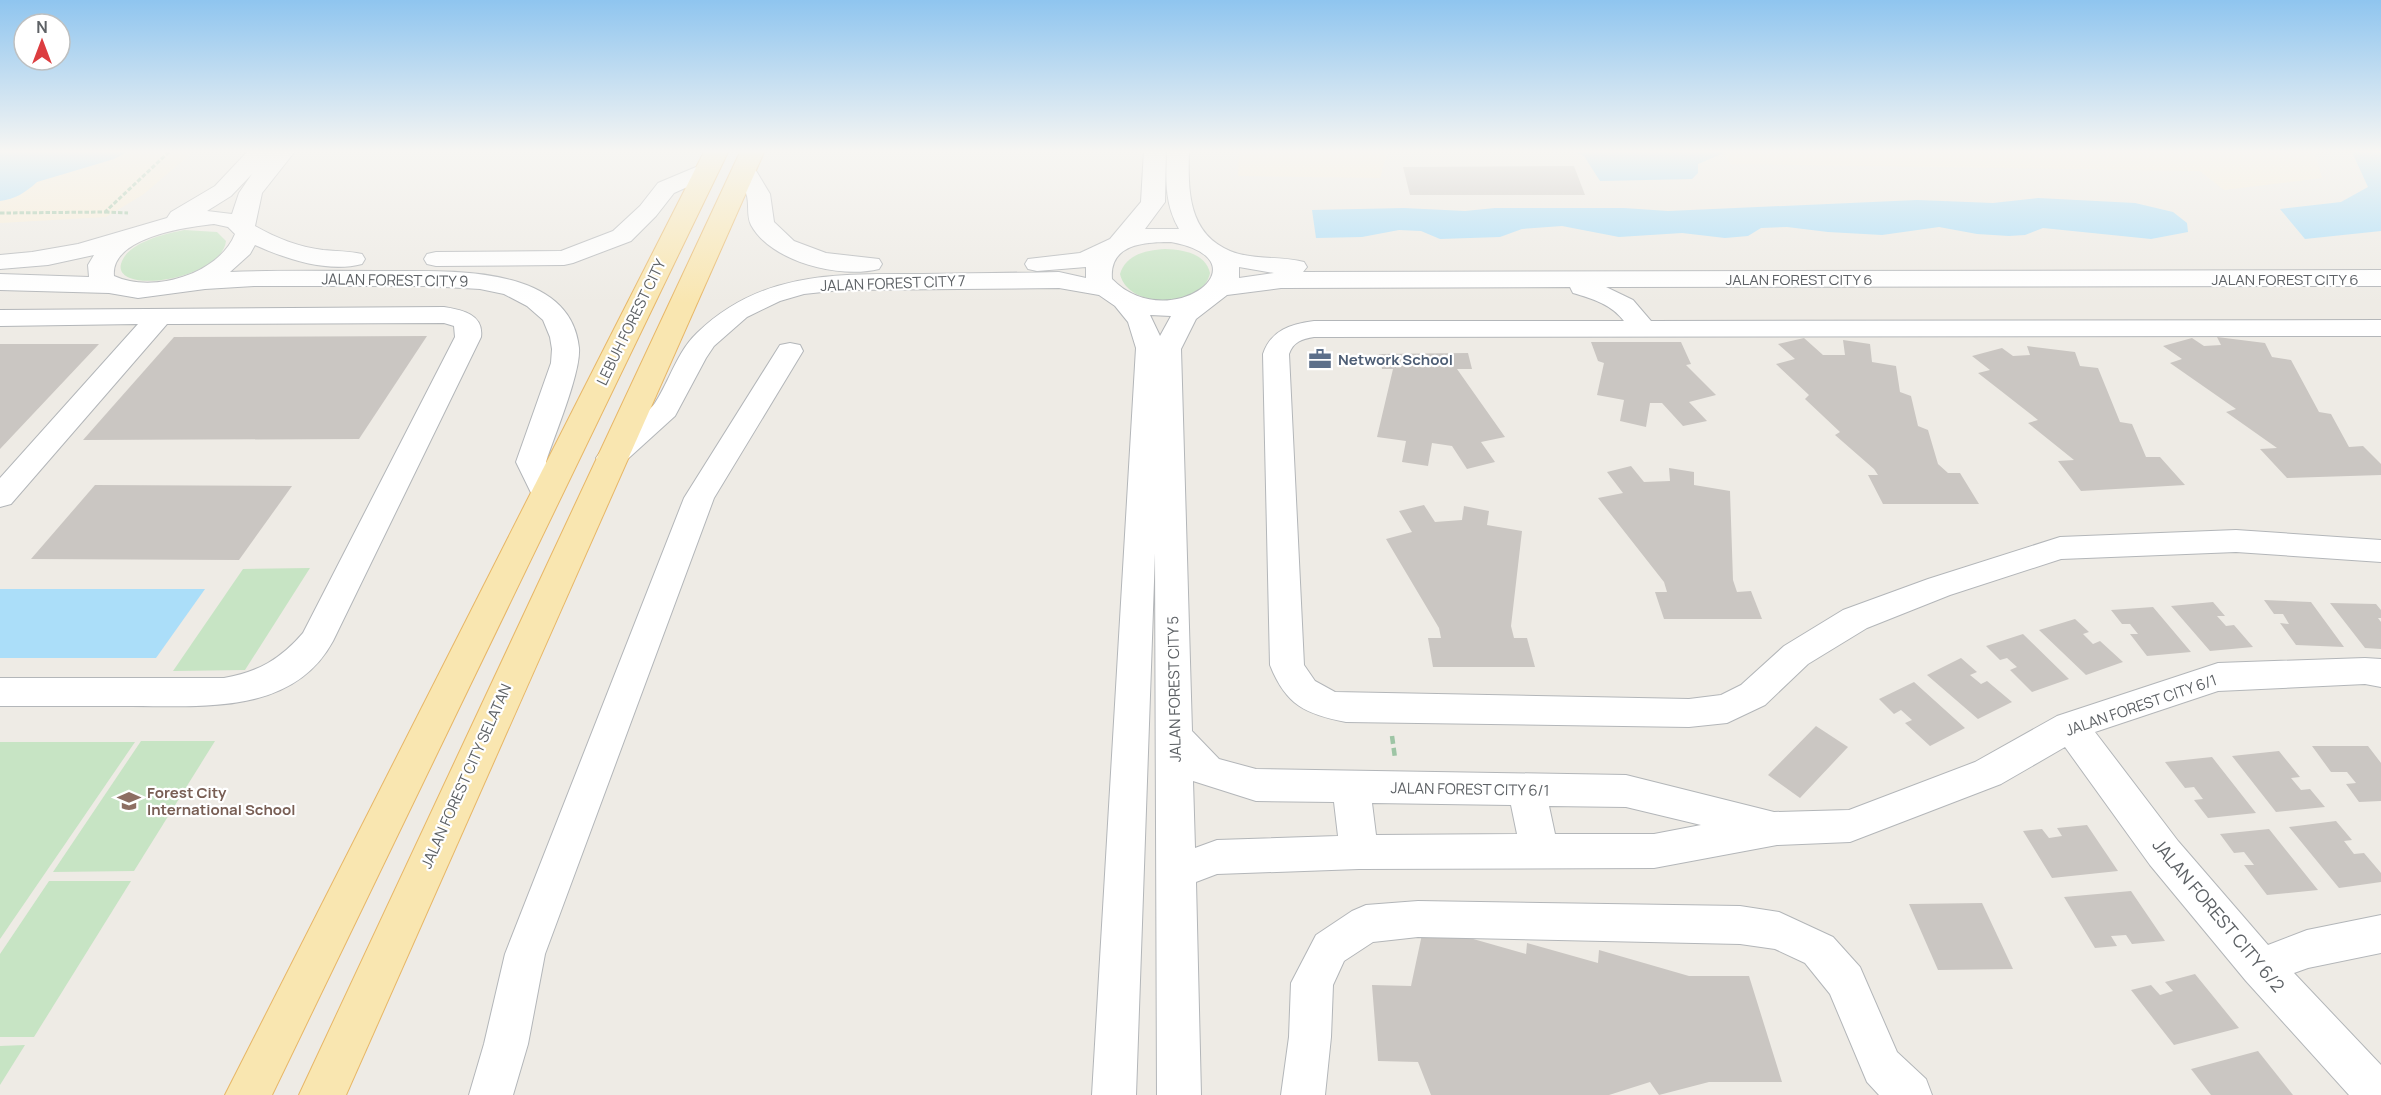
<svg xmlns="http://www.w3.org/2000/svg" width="2381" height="1095" font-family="Manrope,sans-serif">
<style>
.green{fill:#c7e4c4}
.sand{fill:#f8edd7}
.water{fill:#abdef9}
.building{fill:#cac6c2}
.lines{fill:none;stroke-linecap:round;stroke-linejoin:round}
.minor-casing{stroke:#b3b6b9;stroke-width:2}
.major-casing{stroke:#e7b666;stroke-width:2}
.path-far1{stroke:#9ec5a5;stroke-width:3;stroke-dasharray:4.5 2;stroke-linecap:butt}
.path{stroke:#9ec5a5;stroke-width:4.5;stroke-dasharray:8 4;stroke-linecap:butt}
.minor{fill:#fff;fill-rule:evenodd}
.major{fill:#f9e6b0;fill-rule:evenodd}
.labels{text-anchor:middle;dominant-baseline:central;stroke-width:4.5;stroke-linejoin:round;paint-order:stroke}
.street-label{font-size:15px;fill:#5d6165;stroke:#fff}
.service-label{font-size:15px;font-weight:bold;fill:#4e5e75;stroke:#fff;text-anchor:start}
.education-label{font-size:15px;font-weight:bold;fill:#785e54;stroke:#fff;text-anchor:start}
.near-street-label{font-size:18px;fill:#5d6165;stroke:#fff}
</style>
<rect width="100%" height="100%" fill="#eeebe5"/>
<g class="green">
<path d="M184 230 217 232 226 241C223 271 155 288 130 278 124 276 119 271 121 264 127 242 165 234 184 230Z"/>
<path d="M1165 249C1184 250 1205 253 1210 273 1203 309 1128 310 1120 274 1126 254 1147 250 1165 249Z"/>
<polygon points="310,568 245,670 173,671 243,569"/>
<polygon points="141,741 215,741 134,871 53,872"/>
<polygon points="0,742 135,742 0,939"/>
<polygon points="49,881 131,881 34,1037 0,1037 0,954"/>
<polygon points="25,1045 0,1085 0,1046"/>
</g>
<g class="sand">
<path d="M130 150H195L144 194 106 217 0 223V201C15 199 25 193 36 182L114 159Z"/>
<polygon points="1239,150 1388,150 1380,178 1238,176"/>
<polygon points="1722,150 2314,150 2322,178 2224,190 2200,171 1731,164"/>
</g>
<g class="water">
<path d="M0 150H130L114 159 37 182C25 193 15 199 0 201Z"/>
<polygon points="1569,150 1722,150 1724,153 1698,164 1698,173 1692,179 1600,181 1584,156"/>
<polygon points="2351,150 2381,150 2381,231 2305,239 2280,209 2341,202 2368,187"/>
<polygon points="2038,198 2135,203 2173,212 2187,223 2188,232 2151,239 2043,228 2025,235 2009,236 1977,234 1939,227 1882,235 1828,232 1787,227 1761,228 1748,236 1725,238 1682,233 1619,237 1562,226 1522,229 1500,237 1440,239 1421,231 1399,230 1362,237 1316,238 1312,210 1404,208 1465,211 1495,208 1624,208 1668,211 1917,200 1993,203"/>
<polygon points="0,589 205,589 156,658 0,658"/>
</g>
<g class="building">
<polygon points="1574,166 1585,195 1410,195 1403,167"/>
<polygon points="427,336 359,439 83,440 174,337"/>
<polygon points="2217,337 2265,343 2272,357 2291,360 2319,412 2331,414 2349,447 2363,446 2381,464 2381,475 2287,478 2260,449 2277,448 2226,412 2236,409 2170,363 2182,359 2163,346 2192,338 2204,346 2221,345"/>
<polygon points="1804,338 1823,355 1845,355 1843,340 1870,344 1872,362 1896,366 1900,392 1911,396 1918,426 1928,430 1938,464 1948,473 1960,473 1979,504 1883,504 1868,475 1878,475 1874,469 1835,435 1840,432 1805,399 1809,395 1776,364 1795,359 1778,344"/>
<polygon points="1591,342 1681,342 1691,364 1686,365 1716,395 1689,402 1707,421 1683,426 1662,403 1650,403 1646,427 1620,421 1624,400 1597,395 1604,363 1598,361"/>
<polygon points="0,344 99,344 0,449"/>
<polygon points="2027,346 2075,352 2080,366 2098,368 2120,422 2132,424 2146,457 2160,457 2185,485 2081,491 2058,461 2074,460 2028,423 2038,420 1978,373 1990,370 1972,356 2002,348 2013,356 2030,355"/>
<polygon points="1468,353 1472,369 1457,369 1505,437 1481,442 1495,462 1467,469 1452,446 1432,443 1428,466 1402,462 1406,441 1377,437 1393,369 1382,369 1379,354"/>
<polygon points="1631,466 1644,482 1670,481 1669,468 1694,472 1694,485 1730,491 1733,580 1737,592 1751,591 1762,619 1664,619 1655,592 1667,592 1664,582 1598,498 1623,493 1607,472"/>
<polygon points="95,485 292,486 239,560 31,559"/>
<polygon points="1424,505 1435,522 1462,520 1464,506 1489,511 1487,525 1522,531 1511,626 1514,638 1527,638 1535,667 1433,667 1428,638 1441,638 1439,628 1386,539 1412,532 1399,511"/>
<polygon points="2264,600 2311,602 2344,647 2296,645 2280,623 2289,624 2283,614 2274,614"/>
<polygon points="2213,602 2225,616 2217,616 2226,626 2234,625 2253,647 2210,651 2171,606"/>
<polygon points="2330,603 2376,604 2381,610 2381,618 2378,618 2381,622 2381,649 2365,648"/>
<polygon points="2153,607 2191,652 2147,656 2130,634 2138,634 2130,624 2122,624 2111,610"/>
<polygon points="2075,619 2089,632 2083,634 2093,644 2100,641 2123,662 2086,675 2039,630"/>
<polygon points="2023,634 2069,679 2032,692 2010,670 2017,667 2007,658 2000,660 1986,646"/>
<polygon points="1961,658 1977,672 1970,675 1981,684 1987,681 2012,702 1978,719 1927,675"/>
<polygon points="1914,682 1965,728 1930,746 1905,723 1912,720 1901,710 1894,714 1879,699"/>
<polygon points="1816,726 1848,747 1800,798 1768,775"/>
<polygon points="2312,746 2368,746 2381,763 2381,801 2359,802 2346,784 2356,783 2347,772 2331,772"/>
<polygon points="2279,751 2300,777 2291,778 2301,790 2310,789 2325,807 2276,812 2232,756"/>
<polygon points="2212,757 2256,813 2208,818 2194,800 2203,799 2194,787 2185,788 2165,762"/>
<polygon points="2336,821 2352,840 2344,841 2354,854 2364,853 2381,873 2381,882 2339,888 2289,827"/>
<polygon points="2087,825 2118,871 2052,878 2023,831 2042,829 2049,838 2062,836 2057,828"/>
<polygon points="2269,829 2318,890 2267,895 2244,865 2254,865 2244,852 2234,853 2220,834"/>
<polygon points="2131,891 2165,941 2132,944 2126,935 2111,936 2117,946 2095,948 2064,897"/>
<polygon points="1982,903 2013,969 1938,970 1909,904"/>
<polygon points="1424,925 1526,954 1527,943 1598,963 1599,950 1689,976 1749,976 1782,1082 1709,1082 1659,1095 1650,1082 1609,1095 1431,1095 1418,1062 1378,1061 1372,985 1411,986"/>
<polygon points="2195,974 2239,1028 2174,1045 2131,990 2151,985 2160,995 2173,991 2165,982"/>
<polygon points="2258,1051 2293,1095 2211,1095 2191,1069"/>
</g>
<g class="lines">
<g class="minor-casing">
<g id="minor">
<path d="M249 150H272L271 152 273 150H296L262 193 255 226C276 238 299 247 323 250 336 251 349 251 362 254L365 259 362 264C328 273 286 259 255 245L250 254 230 272C279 270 327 271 376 271 438 272 570 260 579 348 581 373 554 436 546 462L561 494 557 501 546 504 535 501 516 462 551 363 552 349 550 337 543 320 527 306 504 294 480 289 428 286H254L205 289 138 298 109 293 0 290V274L89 277 88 265 94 255 48 265 0 269V255L32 252 78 244 167 218 171 212 215 186ZM252 174 239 193 232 214 207 211 231 196ZM214 224 228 227 235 234C219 274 153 294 114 276 110 238 185 227 214 224Z"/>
<path d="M1144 150H1166L1165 202 1145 229H1179C1164 203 1166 179 1167 150H1189C1188 189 1187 233 1230 251 1251 260 1281 256 1304 262L1307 267 1303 272 2381 270V286L1606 287 1633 300 1651 321 2381 320V336L1314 337C1302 339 1293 342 1289 354L1304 665 1315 681 1335 692 1689 699 1721 695 1741 685 1784 646 1843 610 1928 579 2060 537 2236 530 2381 540V562L2236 552 2061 559 1950 595 1867 628 1808 664 1765 705 1727 723 1689 727 1346 722C1305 714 1286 705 1270 665L1263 354C1271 330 1291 324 1314 321H1624C1611 304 1593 299 1573 293L1570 287 1281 288 1227 295 1196 319 1181 349 1192 731 1219 759 1256 769 1626 775 1774 812 1849 810 1975 762 2057 716 2218 663 2365 658 2381 659V687L2365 684 2218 691 2095 732 2178 841 2268 945 2307 930 2381 915V953L2308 968 2294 973 2381 1065V1095H2349L2246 981 2150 865 2065 747 2001 784 1850 842 1777 845 1654 868 1359 869 1217 874 1196 882 1201 1095H1157L1155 553 1136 1095H1092L1136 348 1128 322 1115 306 1099 295 1059 288 841 290 804 294 780 301 747 317 714 346 706 358 675 416 621 465 611 468 601 465 596 458 601 451C615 439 645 417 655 403 670 380 677 352 697 333 762 270 839 274 923 274 968 273 1014 273 1059 272L1086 278V267L1037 271 1028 269 1025 264 1028 259 1080 253 1110 239 1141 202ZM1171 242C1271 261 1168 337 1112 279 1109 244 1144 242 1171 242ZM1239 267 1274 273 1239 278ZM1150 315 1171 316 1160 336ZM1193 781 1256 801 1334 802 1338 836 1217 840 1195 848ZM1372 803 1511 805 1517 834 1376 835ZM1549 806 1626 807 1701 825 1654 834H1555Z"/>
<polygon points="708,162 716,164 719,169 716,174 674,193 656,216 631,241 573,263 564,265 436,266 427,264 424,259 427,254 436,252 561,251 613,231 640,206 658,183"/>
<path d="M744 162 752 164 770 194 774 222 794 241 826 253 879 259 882 264 879 269C840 279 771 262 751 225 746 215 750 203 746 193 743 185 737 177 733 169L736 164Z"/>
<path d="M444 307C462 310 484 314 481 337L333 641C293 715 203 706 132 706 88 706 44 706 0 706V678H224C258 672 281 659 303 633L455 337 454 326 444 323 167 324 11 504 0 507V478L138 324 0 326V310Z"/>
<polygon points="790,343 800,345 803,351 714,498 545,954 528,1044 513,1095 469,1095 484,1044 505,954 684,498 780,345"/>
<polygon points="1418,901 1740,906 1779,912 1833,937 1860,967 1897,1052 1926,1079 1932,1095 1879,1095 1867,1082 1830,994 1805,963 1775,949 1740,944 1418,937 1373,942 1344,961 1333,985 1331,1037 1325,1095 1281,1095 1289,1037 1291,983 1316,935 1352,911 1366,905"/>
</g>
</g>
<g class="major-casing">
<g id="major">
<polygon points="705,150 729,150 272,1095 225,1095"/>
<polygon points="741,150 765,150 346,1095 299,1095"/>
</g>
</g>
<g class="path-far1">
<polyline points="105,212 128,213"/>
<polyline points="0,213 105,212 171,150"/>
</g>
<polyline class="path" points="1392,736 1395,758"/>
<use href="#minor" class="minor"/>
<use href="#major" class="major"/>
</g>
<linearGradient id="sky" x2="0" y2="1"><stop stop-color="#8fc5ef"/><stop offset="0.5" stop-color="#f7f6f3"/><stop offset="1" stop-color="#f7f6f3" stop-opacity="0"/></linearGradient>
<rect width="2381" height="303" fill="url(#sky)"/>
<defs>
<g id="office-bare" transform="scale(1.8)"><path d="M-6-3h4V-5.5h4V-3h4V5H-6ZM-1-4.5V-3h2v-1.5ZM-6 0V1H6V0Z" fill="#5c6f8a" stroke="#fff" stroke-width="2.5" paint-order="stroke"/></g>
<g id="school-bare" transform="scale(1.8)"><path d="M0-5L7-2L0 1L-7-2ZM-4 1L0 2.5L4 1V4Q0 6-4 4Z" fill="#8d6e63" stroke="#fff" stroke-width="2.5" paint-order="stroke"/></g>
</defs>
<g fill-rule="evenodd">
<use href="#office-bare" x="1320" y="359"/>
<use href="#school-bare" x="129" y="801"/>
</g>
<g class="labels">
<g class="street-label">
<text x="1799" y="279">JALAN FOREST CITY 6</text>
<text x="2285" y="279">JALAN FOREST CITY 6</text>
<text transform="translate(395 280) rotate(1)">JALAN FOREST CITY 9</text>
<text transform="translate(893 283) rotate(-2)">JALAN FOREST CITY 7</text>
<text transform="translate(631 322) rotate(-64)">LEBUH FOREST CITY</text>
<text transform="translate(1174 689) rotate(-91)">JALAN FOREST CITY 5</text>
<text transform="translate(2141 705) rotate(-19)">JALAN FOREST CITY 6/1</text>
<text transform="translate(466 776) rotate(-66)">JALAN FOREST CITY SELATAN</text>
<text transform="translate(1470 789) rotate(1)">JALAN FOREST CITY 6/1</text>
</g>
<g class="service-label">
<text x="1338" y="359">Network School</text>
</g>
<g class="education-label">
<text x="147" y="792">Forest City<tspan x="147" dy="17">International School</tspan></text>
</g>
<g class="near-street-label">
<text transform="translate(2219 915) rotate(50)">JALAN FOREST CITY 6/2</text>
</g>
</g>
<g transform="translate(42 42)"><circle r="28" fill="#ffffff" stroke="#bec0c1" stroke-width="1.5"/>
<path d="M0-4.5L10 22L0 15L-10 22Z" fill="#dc3d40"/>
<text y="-9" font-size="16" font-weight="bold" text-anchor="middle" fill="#5d6165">N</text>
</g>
</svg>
